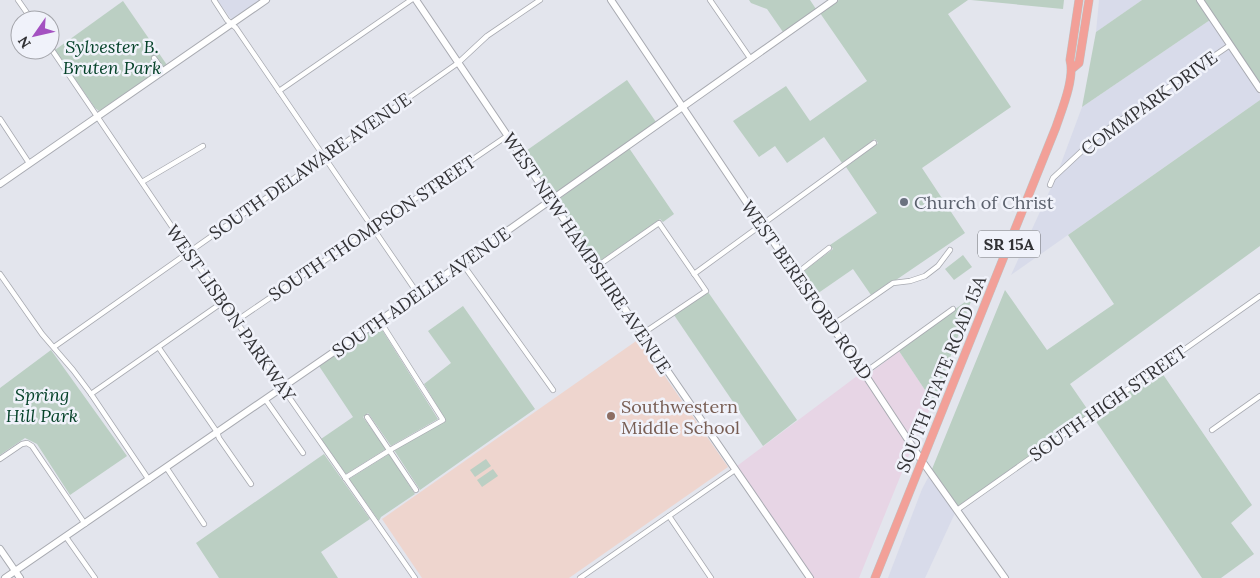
<svg xmlns="http://www.w3.org/2000/svg" width="1260" height="578" font-family="Lora,serif">
<style>
.built{fill:#d8dbea}
.industrial{fill:#e7d5e5}
.education{fill:#eed5ce}
.green{fill:#bbcfc3}
.lines{fill:none;stroke-linecap:round;stroke-linejoin:round}
.street-casing{stroke:#a8aab1;stroke-width:6}
.secondary-casing{stroke:#a8aab1;stroke-width:8}
.highway-casing{stroke:#c2c2c2;stroke-width:9}
.street{stroke:#fff;stroke-width:4.5}
.secondary{stroke:#fff;stroke-width:6}
.highway{stroke:#f2a098;stroke-width:8}
.worship-dot{fill:#6b7280;stroke:#f0f2fa;stroke-width:2}
.education-dot{fill:#8d6e63;stroke:#f0f2fa;stroke-width:2}
.labels{text-anchor:middle;dominant-baseline:central;stroke-width:5;stroke-linejoin:round;paint-order:stroke}
.shield{fill:#f0f2fa;stroke:#6b6c70;stroke-width:1}
.shield-label{font-size:16px;font-weight:bold;fill:#323235}
.park-label{font-size:18px;font-style:italic;fill:#054229;stroke:#f0f2fa}
.street-label{font-size:18px;fill:#323235;stroke:#f0f2fa}
.worship-label{font-size:18px;fill:#5b616d;stroke:#f0f2fa;text-anchor:start}
.education-label{font-size:18px;fill:#785e54;stroke:#f0f2fa;text-anchor:start}
</style>
<rect width="100%" height="100%" fill="#e3e5ed"/>
<g class="built">
<polygon points="217,0 261,0 232,20"/>
<polygon points="1099,0 1142,0 1096,32"/>
<polygon points="1210,20 1226,45 1098,133 1059,169 1082,107"/>
<polygon points="1229,49 1260,95 1260,100 1011,275 1055,179 1101,138"/>
<polygon points="929,476 955,513 925,578 888,578 922,489"/>
</g>
<g class="industrial">
<polygon points="899,351 933,402 914,443 869,374"/>
<polygon points="861,373 911,450 859,578 814,578 737,466"/>
</g>
<polygon class="education" points="639,339 728,467 569,578 422,578 382,519"/>
<g class="green">
<polygon points="749,0 810,0 816,9 783,32 767,9 751,3"/>
<polygon points="839,0 968,0 948,14 1011,107 922,168 965,233 896,280 891,281 871,295 853,269 814,296 800,274 833,249 830,245 877,213 846,167 878,143 875,139 842,163 824,137 787,163 775,146 759,157 733,121 786,86 810,121 867,81 820,13"/>
<polygon points="971,0 1064,0 1063,9"/>
<polygon points="1142,0 1196,0 1210,20 1082,107 1096,32"/>
<polygon points="1204,0 1260,0 1260,84"/>
<polygon points="123,1 167,65 99,111 95,108 55,50"/>
<polygon points="627,80 656,122 552,197 523,153"/>
<polygon points="1260,100 1260,246 1070,384 1090,413 958,506 932,469 1005,290 1047,350 1114,304 1068,235"/>
<polygon points="629,148 674,214 663,222 660,219 597,263 555,202"/>
<polygon points="963,255 972,267 954,280 945,269"/>
<polygon points="708,292 797,420 763,446 674,315"/>
<polygon points="973,296 936,395 933,402 899,351"/>
<polygon points="463,306 535,409 420,490 394,450 446,421 424,384 451,363 428,331"/>
<polygon points="379,325 438,419 391,446 368,413 363,417 386,449 346,474 321,439 353,417 319,366"/>
<polygon points="51,350 127,456 70,495 37,444 25,438 0,455 0,388"/>
<polygon points="1160,370 1252,505 1231,523 1254,554 1221,578 1202,578 1093,417"/>
<polygon points="324,454 370,519 321,552 338,578 219,578 196,543"/>
<polygon points="389,454 415,494 381,517 379,521 349,479"/>
<polygon points="486,459 491,466 475,477 470,470"/>
<polygon points="493,469 498,476 482,487 477,480"/>
</g>
<g class="lines">
<g class="street-casing">
<g id="street">
<polyline points="18,0 32,20"/>
<polyline points="214,0 227,20 236,28 418,294"/>
<polyline points="710,0 750,58"/>
<polyline points="50,47 236,321 415,578"/>
<polyline points="154,58 163,71"/>
<polyline points="279,91 411,0"/>
<polyline points="0,119 29,163"/>
<polyline points="142,182 203,146"/>
<polyline points="1050,185 1053,178 1099,135 1230,45"/>
<polyline points="462,263 553,390"/>
<polyline points="596,267 659,223 706,291 642,334"/>
<polyline points="0,274 42,334 73,370 91,394 149,480"/>
<polyline points="694,274 874,143"/>
<polyline points="796,274 829,248"/>
<polyline points="236,321 507,136"/>
<polyline points="831,326 893,283 910,281 925,276 938,266 950,250"/>
<polyline points="54,347 458,63 487,36 540,0"/>
<polyline points="159,348 217,432 219,438 251,484"/>
<polyline points="864,373 953,309"/>
<polyline points="91,394 223,302"/>
<polyline points="265,399 303,453"/>
<polyline points="367,417 416,490"/>
<polyline points="1212,430 1260,396"/>
<polyline points="0,459 22,444 27,443 32,446 85,524"/>
<polyline points="166,467 204,524"/>
<polyline points="345,478 390,450 443,420 380,321"/>
<polyline points="957,510 1260,296"/>
<polyline points="669,516 711,578"/>
<polyline points="66,537 95,578"/>
<polyline points="580,578 735,470"/>
</g>
</g>
<g class="secondary-casing">
<g id="secondary">
<polyline points="416,0 596,267 810,578"/>
<polyline points="611,0 761,224 864,373 922,461 1005,578"/>
<polyline points="1200,0 1260,89"/>
<polyline points="0,184 266,0"/>
<polyline points="0,549 20,578"/>
<polyline points="5,578 418,294 834,0"/>
</g>
</g>
<g class="highway-casing">
<g id="highway">
<polyline points="1073,68 1079,63 1089,0"/>
<path d="M875 578 1056 127C1062 109 1075 78 1070 60L1079 0"/>
</g>
</g>
<use href="#street" class="street"/>
<use href="#secondary" class="secondary"/>
<use href="#highway" class="highway"/>
</g>
<circle class="worship-dot" cx="904" cy="202" r="5"/>
<circle class="education-dot" cx="611" cy="416" r="5"/>
<g class="labels">
<rect class="shield" x="978" y="230.5" width="62" height="27" rx="4"/>
<g class="shield-label">
<text x="1009" y="244">SR 15A</text>
</g>
<g class="park-label">
<text x="112" y="46">Sylvester B.<tspan x="112" dy="21">Bruten Park</tspan></text>
<text x="42" y="394">Spring<tspan x="42" dy="21">Hill Park</tspan></text>
</g>
<g class="street-label">
<text transform="translate(1149 103) rotate(-36)">COMMPARK DRIVE</text>
<text transform="translate(310 166) rotate(-35)">SOUTH DELAWARE AVENUE</text>
<text transform="translate(372 228) rotate(-34)">SOUTH THOMPSON STREET</text>
<text transform="translate(587 253) rotate(56)">WEST NEW HAMPSHIRE AVENUE</text>
<text transform="translate(807 290) rotate(55)">WEST BERESFORD ROAD</text>
<text transform="translate(421 292) rotate(-35)">SOUTH ADELLE AVENUE</text>
<text transform="translate(231 313) rotate(55)">WEST LISBON PARKWAY</text>
<text transform="translate(941 374) rotate(-68)">SOUTH STATE ROAD 15A</text>
<text transform="translate(1108 403) rotate(-35)">SOUTH HIGH STREET</text>
</g>
<g class="worship-label">
<text x="914" y="202">Church of Christ</text>
</g>
<g class="education-label">
<text x="621" y="406">Southwestern<tspan x="621" dy="21">Middle School</tspan></text>
</g>
</g>
<g transform="translate(35 35) rotate(236)"><circle r="24" fill="#f0f2fa" stroke="#a4a5ab"/>
<path d="M0-4L9 19L0 12L-9 19Z" fill="#a451c1"/>
<text y="-8" font-size="14" font-weight="bold" text-anchor="middle" fill="#323235">N</text>
</g>
</svg>
